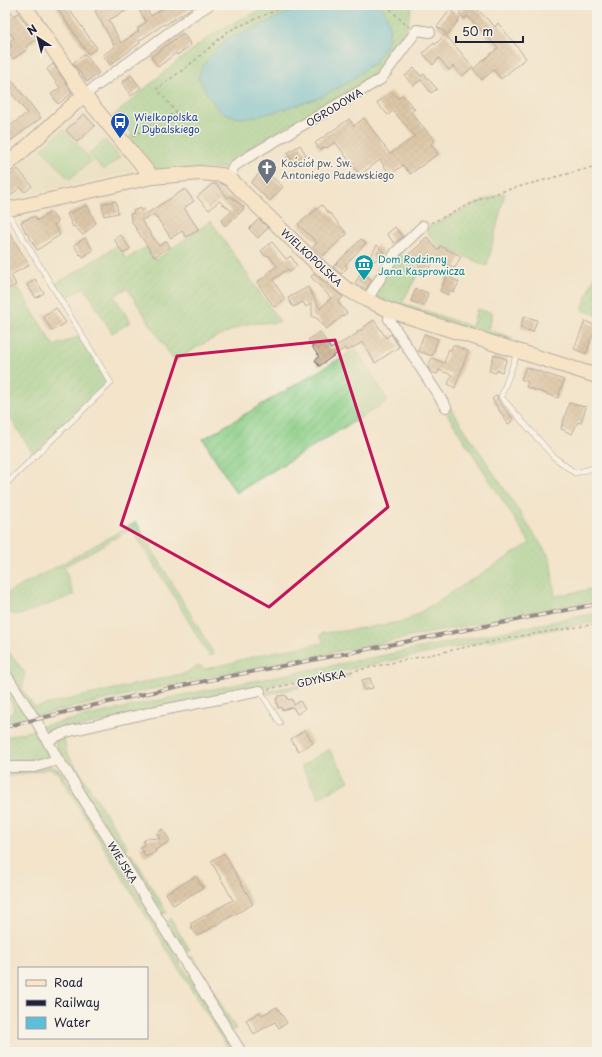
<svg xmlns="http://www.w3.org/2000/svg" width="602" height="1057" font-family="'Playpen Sans',sans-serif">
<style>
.built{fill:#e1dcba}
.grass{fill:url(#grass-dots);stroke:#567860}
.garden{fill:url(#garden-furrows);stroke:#567860}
.pitch{fill:#8acd86;stroke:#567860}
.water{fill:#5cbfda;stroke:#3f708a}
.building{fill:url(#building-cross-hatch);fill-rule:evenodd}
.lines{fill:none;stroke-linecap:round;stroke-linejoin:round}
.lane-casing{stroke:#6b666d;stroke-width:6}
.street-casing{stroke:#6b666d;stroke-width:12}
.secondary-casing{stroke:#6b666d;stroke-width:16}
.path{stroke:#6b666d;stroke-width:1.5;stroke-dasharray:3 3;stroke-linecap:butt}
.lane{stroke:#fff;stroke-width:5}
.street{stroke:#fff;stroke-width:10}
.secondary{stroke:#fce5c4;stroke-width:14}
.rail-casing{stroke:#22223b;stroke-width:4}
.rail{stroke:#f7f3e8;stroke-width:2.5;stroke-dasharray:8;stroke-linecap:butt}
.marked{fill:none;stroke:#c2185b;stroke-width:3;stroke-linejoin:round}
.labels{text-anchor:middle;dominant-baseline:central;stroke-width:3;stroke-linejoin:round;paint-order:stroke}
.street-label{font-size:10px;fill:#22223b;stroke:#f7f3e8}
.transit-label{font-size:10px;fill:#164399;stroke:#f7f3e8;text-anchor:start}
.worship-label{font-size:10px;fill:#5b616d;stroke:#f7f3e8;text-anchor:start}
.culture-label{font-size:10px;fill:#0d838f;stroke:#f7f3e8;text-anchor:start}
</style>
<defs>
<pattern id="grass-dots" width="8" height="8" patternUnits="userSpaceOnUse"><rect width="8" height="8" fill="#8acd86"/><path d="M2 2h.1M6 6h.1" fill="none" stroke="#77b075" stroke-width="1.8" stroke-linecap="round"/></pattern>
<pattern id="garden-furrows" width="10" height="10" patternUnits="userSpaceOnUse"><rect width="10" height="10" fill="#8acd86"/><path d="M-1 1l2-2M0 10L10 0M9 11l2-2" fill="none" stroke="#77b075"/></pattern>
<pattern id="building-cross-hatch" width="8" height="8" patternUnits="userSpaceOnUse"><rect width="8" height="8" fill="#c2a27b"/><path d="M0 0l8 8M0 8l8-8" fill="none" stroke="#9d8466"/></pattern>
</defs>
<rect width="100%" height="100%" fill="#f7f3e8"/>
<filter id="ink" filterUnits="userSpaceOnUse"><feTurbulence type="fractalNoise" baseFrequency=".025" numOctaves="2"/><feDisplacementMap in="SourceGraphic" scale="8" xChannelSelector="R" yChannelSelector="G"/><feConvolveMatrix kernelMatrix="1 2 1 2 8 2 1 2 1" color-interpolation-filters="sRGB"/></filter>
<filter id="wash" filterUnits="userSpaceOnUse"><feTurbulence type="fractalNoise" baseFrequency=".012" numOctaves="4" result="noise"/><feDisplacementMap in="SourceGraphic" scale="16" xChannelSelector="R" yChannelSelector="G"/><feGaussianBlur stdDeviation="0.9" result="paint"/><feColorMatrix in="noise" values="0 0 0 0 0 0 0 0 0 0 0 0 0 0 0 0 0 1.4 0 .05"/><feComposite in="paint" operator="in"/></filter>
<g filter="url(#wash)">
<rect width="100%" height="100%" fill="#f3e4cb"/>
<polygon class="built" points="80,107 133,169 132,172 57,188 5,202 5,175"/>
<g class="grass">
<path d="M273 5H412L408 24 381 73 350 94 344 93 239 154 242 158 226 168 162 171 152 168 128 138 132 134 127 127 123 129 113 116C149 86 183 53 223 28 238 19 257 13 273 5Z"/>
<polygon points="105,140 120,157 104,170 89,154"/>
<polygon points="505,193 487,266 436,244 425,229 481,201"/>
<polygon points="399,253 420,270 402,303 421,309 420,313 399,307 373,295"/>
<polygon points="477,309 493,313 488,330 512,337 511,341 471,330 423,314 423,310 472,327"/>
<polygon points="450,407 550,558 555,596 597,588 597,600 179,683 36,716 5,667 5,647 25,673 22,689 35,707 186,673 195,667 201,666 205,669 235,662 239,660 273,652 324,643 320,635 323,633 350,630 406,621 530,543 447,414"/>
<polygon points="136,522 214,654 209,656 170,590 131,529 64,567 74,595 20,615 5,613 5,594 62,564"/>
<polygon points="597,613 597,622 513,636 183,703 55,733 49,734 42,726 182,695"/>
<polygon points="349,674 350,676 265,695 264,692"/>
<path d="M5 679 30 717 5 723V716L13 713C15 703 9 701 6 693 4 690 5 684 5 679Z"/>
<polygon points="37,729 48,751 47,757 39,762 5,763 5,737"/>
<path d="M64 735 66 751 128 848 122 851 56 747C54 740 59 738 64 735Z"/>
<polygon points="48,766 53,767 61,771 236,1052 230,1052 58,773 49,769 5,777 5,770"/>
<polygon points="132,854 167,913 161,914 127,859"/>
<polygon points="170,918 190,950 184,951 166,923"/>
<polygon points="192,955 236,1029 231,1031 188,959"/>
</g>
<g class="garden">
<polygon points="211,221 280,322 246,324 208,341 174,361 127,288 114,296 131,322 112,333 84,287 64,299 55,284 76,272 118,245 126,259 147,247 155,260"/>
<polygon points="597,269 597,315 582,310"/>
<polygon points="18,287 54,346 80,336 108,383 33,454 5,409 5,294"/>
<polygon points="356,349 388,401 236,493 203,439"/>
<polygon points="329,749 349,781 319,798 301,766"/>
</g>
<polygon class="pitch" points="63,129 92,161 69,179 42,149"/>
<path class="water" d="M304 5H380C391 19 393 35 383 50 379 55 376 58 375 64L370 65 349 82 319 98 274 112 250 118H238L220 111 215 106 198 78C203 61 217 48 231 36H238Z"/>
<g id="blocks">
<g class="building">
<polygon points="5,5 7,5 14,16 18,13 37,39 26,47 28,49 13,59 7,51 12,47 9,42 14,38 5,25"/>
<polygon points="55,5 66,5 97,48 88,54"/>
<path d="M107 5 109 9 117 5H144L151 16 169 5H196L165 25 164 24 139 41 140 43 110 65 103 55 115 47 95 11ZM136 5 146 22 137 29 139 31 121 43 109 20Z"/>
<polygon points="467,5 473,5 495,27 498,23 526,58 501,79 494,70 482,80 473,69 498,48 467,16 465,19 459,13"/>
<polygon points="450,10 460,18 448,34 437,27"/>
<polygon points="183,33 191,45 177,55 176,53 158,67 151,57"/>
<polygon points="445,34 473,67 462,76 453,66 449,70 439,58 433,65 423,53 434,43 435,45"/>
<polygon points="85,54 99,73 87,82 73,63"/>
<polygon points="53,64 72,93 58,104 51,94 60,88 47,69"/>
<polygon points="414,68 421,76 424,74 437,89 431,93 421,80 413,86 405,76"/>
<polygon points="5,71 41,118 5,145 5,130 27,113 5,85"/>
<polygon points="131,75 141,88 131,96 122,83"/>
<polygon points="391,91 398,99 402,95 415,109 411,112 435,141 431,144 438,154 410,174 403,165 393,173 391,171 389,173 380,160 360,175 335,142 327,148 325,147 320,150 315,143 349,119 354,126 364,118 390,154 415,136 393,111 388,115 377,103"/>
<polygon points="84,114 95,126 77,142 66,130"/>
<polygon points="300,145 306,155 293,162 287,153"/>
<polygon points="18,169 32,186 25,192 20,187 9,197 5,192 5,175 7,175 9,177"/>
<polygon points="263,169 283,187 270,201 251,183"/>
<polygon points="212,184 216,184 228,198 230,196 244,207 243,210 225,226 221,221 232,211 219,201 209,210 197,197"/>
<polygon points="185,189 194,201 184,208 199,230 186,237 182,231 171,238 155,215 141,220 159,246 167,241 170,247 154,257 132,222 130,214 134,213 133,211 140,208 141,211 144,209 146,214"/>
<polygon points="116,201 118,213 104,216 102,204"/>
<polygon points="87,205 96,223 83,235 74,226 73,227 67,214"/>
<polygon points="322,205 329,214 330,213 347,234 323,256 313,247 317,243 298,224"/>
<polygon points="51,212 58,222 54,225 60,235 37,250 27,233 26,233 21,222 35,216 37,221"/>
<polygon points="259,219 268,228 258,238 249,229"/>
<polygon points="5,225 29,265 11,275 16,285 8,289 5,283"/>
<polygon points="395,227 403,237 394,243 387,234"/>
<polygon points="121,235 130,249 123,254 114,239"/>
<polygon points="427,237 438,251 440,246 461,256 455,268 435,259 427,272 422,269 409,254 422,243 421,242"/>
<polygon points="85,238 93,250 83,257 81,254 80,255 74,245"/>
<polygon points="361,239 366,243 345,265 348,267 341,274 333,267"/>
<polygon points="272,242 286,259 291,256 297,266 290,272 288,269 273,280 285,299 274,307 257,282 268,275 267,273 277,266 268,255 265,256 261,251"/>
<polygon points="377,245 384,253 375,261 371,256"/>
<polygon points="314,273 343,297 338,302 347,313 326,329 318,319 312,316 312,303 306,307 303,302 293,307 288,298 308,287 320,309 331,298 311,277"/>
<polygon points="361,273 372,280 366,289 355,283"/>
<polygon points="447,276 459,282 454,292 450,290 448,295 440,291"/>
<polygon points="35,279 44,293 36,298 27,285"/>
<polygon points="416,288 418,291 420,290 428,293 424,306 411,301"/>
<polygon points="56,308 66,323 52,331 43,316"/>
<polygon points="524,316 537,320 533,332 520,328"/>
<polygon points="374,320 386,338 391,334 399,347 375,363 363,342 347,351 345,348 319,366 315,360 319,357 308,340 320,332 331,349 358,333 357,332 364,328 364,327"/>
<polygon points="585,321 597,326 597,333 594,332 586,354 574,349"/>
<polygon points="424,334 438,339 432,356 418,351"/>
<polygon points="453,345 468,351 455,388 448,384 452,375 439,370 437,374 430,371 428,367 432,358 444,363 449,349 451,350"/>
<polygon points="494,355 507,359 502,372 497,370 496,373 489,371"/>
<polygon points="526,367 564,380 558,398 526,387 528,382 521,379"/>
<polygon points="497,395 498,400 514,420 508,424 492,399"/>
<polygon points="569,403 586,407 581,423 578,422 572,434 561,429"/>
<polygon points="370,678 373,688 364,690 362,680"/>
<polygon points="285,695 285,696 287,696 288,700 292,699 294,705 300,701 305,709 297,714 293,707 282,710 281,707 278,708 276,698 278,698 278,696"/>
<polygon points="305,730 313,743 298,751 291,739"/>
<polygon points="163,829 170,841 155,850 156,852 146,857 140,847 144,845 143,841 148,838 160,839 157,833"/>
<polygon points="224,853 253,904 197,936 191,927 192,926 190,924 233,900 211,861"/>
<polygon points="196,876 203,888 173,905 166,893"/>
<polygon points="277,1007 287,1023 279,1028 275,1022 254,1034 246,1020 260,1012 262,1015"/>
</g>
</g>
</g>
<g filter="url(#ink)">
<use href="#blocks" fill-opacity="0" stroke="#6b666d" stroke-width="1"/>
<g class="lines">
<g class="lane-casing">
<g id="lane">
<polyline points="518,351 501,397 554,457 575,473 597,467"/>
<polyline points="5,485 111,383 6,210"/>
<polyline points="260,691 280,723"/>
</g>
</g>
<g class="street-casing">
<g id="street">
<polyline points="84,95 193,15 209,5"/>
<polyline points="228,178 234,166 243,160 381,79 417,30 430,32"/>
<polyline points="367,300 396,252 423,226"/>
<polyline points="391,311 389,319 446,407"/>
<polyline points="5,673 38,724 58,760 67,772 241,1052"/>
<polyline points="48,740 66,732 152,712 260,691"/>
<polyline points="5,767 34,767 58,760"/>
</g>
</g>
<g class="secondary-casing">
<g id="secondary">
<polyline points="24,5 84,95 152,177"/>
<polyline points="5,167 84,95"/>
<polyline points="5,210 152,177 200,173 222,175 231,180 323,270 345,288 367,300 391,311 597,376"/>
</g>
</g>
<g class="path">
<polyline points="386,5 406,25 409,27"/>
<polyline points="133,136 176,112 157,89 193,62 227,32 237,27 288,5"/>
<polyline points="431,223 481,199 503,191 597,166"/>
<polyline points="268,689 514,637 597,624"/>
</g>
<use href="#lane" class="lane"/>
<use href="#street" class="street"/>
<use href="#secondary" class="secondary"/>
<g class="rail-casing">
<polyline id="rail" points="5,727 86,707 180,686 597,604"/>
</g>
<use href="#rail" class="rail"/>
</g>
</g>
<path d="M0 0H602V1057H0ZM335 340 388 507 269 607 121 525 177 356Z" fill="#f3e4cb" fill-opacity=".55" fill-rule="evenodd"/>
<path class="marked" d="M335 340 388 507 269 607 121 525 177 356Z"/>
<defs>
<g id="bus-pin" transform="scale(1)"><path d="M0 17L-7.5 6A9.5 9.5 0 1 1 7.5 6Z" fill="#1a4fb4" stroke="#f7f3e8"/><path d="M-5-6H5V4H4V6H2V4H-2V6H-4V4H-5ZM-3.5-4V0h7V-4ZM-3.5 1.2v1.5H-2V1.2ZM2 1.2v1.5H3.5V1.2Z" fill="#fff"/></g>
<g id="church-pin" transform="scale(1)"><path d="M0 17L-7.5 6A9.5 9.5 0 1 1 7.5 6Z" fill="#6b7280" stroke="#f7f3e8"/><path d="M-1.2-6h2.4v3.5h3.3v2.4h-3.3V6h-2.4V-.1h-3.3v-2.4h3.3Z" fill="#fff"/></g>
<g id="museum-pin" transform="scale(1)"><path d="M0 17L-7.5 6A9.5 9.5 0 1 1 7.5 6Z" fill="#0f9aa8" stroke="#f7f3e8"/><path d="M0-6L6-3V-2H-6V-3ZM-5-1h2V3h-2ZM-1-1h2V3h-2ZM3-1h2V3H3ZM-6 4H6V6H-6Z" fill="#fff"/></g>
</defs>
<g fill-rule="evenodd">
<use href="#bus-pin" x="120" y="122"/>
<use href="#church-pin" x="267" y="168"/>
<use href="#museum-pin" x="364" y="264"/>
</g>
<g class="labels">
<g class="street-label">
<text transform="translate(334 107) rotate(-31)">OGRODOWA</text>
<text transform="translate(312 257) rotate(43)">WIELKOPOLSKA</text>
<text transform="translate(321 678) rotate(-12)">GDYŃSKA</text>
<text transform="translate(123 862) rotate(58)">WIEJSKA</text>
</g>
<g class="transit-label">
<text x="134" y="116">Wielkopolska<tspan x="134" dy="12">/ Dybalskiego</tspan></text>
</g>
<g class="worship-label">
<text x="281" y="162">Kościół pw. Św.<tspan x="281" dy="12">Antoniego Padewskiego</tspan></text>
</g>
<g class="culture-label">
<text x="378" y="258">Dom Rodzinny<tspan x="378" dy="12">Jana Kasprowicza</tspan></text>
</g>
</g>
<rect width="602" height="1057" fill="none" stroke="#f7f3e8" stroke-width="20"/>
<rect x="18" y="967" width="130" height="72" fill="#f7f3e8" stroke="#a29fa3"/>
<rect x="26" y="980" width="20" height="6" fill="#fce5c4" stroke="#a29fa3"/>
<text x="54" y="987" font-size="12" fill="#22223b">Road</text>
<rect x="26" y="1000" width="20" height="6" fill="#22223b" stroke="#a29fa3"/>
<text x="54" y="1007" font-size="12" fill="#22223b">Railway</text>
<rect x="26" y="1017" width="20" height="12" fill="#5cbfda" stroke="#a29fa3"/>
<text x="54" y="1027" font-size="12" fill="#22223b">Water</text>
<g transform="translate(38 38) rotate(324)" stroke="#f7f3e8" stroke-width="3" paint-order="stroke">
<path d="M0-3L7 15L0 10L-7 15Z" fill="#22223b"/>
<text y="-6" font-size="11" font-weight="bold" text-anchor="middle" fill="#22223b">N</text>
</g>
<path d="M456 36v6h67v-6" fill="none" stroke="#22223b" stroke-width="2"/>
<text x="462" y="36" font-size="12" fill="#22223b" stroke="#f7f3e8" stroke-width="3" paint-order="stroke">50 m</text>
</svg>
